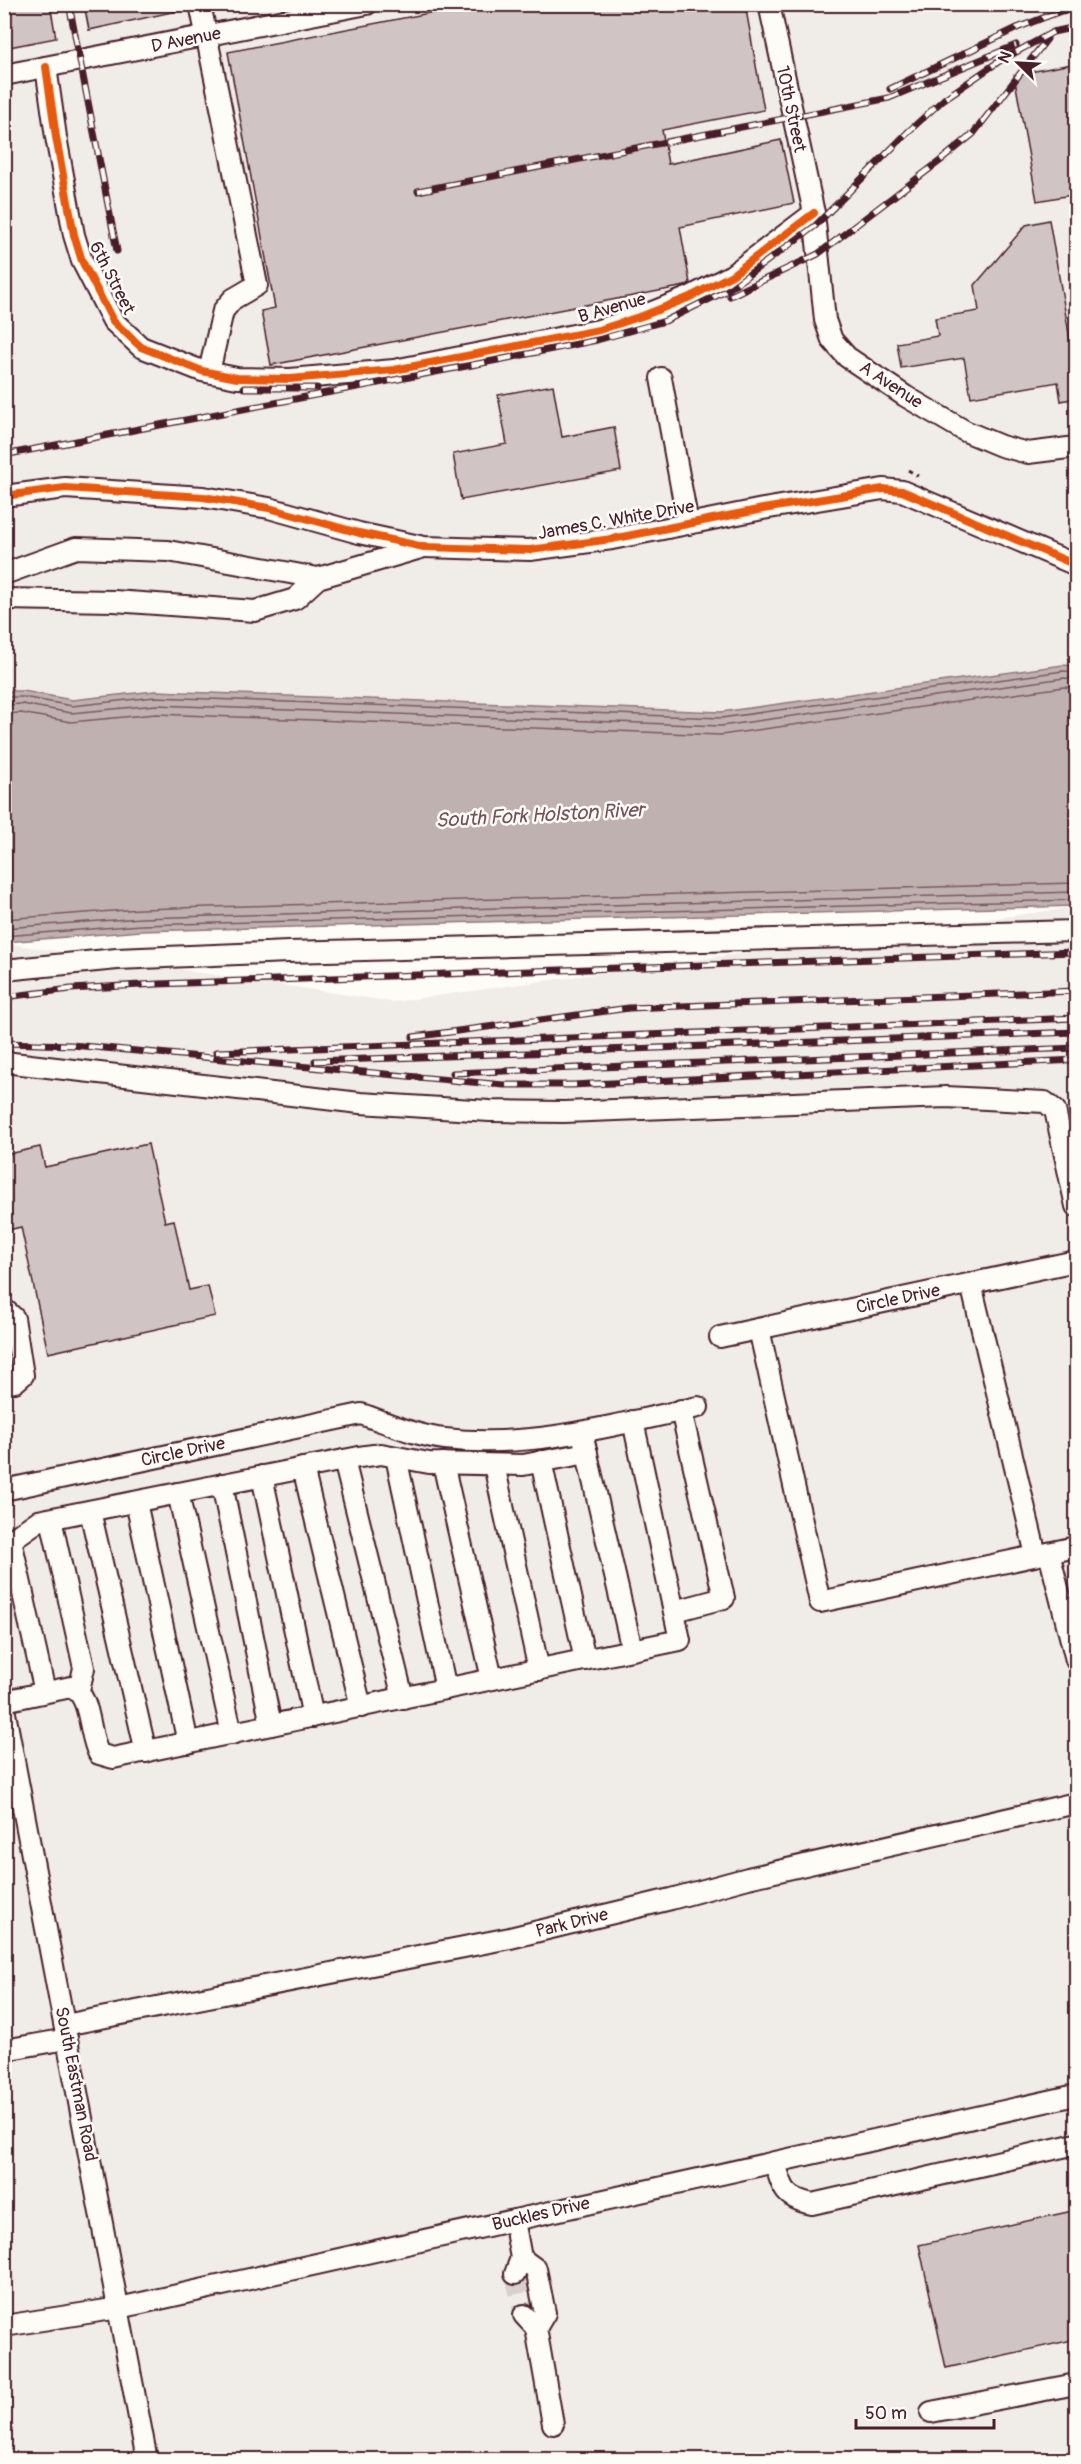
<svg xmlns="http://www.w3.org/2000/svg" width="1081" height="2464" font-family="Pangolin,sans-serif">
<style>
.built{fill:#f0ece8}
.water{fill:#c0b1b1;stroke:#91777b;stroke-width:1.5}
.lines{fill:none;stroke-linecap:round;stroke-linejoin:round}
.shore{stroke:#795961;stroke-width:1.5}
.building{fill:#d0c5c4;stroke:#4a1f2b;stroke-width:1.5}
.minor-tunnel{stroke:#d9d0ce;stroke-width:20;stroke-dasharray:20 10;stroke-linecap:butt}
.minor-casing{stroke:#4a1f2b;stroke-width:24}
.path{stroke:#4a1f2b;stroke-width:3;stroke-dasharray:4.5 4.5;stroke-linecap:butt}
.minor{stroke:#fdfcf7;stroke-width:20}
.rail-casing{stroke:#4a1f2b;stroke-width:7}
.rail{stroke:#fdfcf7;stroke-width:4.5;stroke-dasharray:14;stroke-linecap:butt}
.cycleway-casing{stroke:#fdfcf7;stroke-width:11}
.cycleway{stroke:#e8590c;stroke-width:8}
.labels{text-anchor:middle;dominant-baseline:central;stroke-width:5;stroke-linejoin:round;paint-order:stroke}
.street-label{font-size:18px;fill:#4a1f2b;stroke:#fdfcf7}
.water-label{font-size:20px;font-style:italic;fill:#73525a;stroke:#fdfcf7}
</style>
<rect width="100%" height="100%" fill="#fdfcf7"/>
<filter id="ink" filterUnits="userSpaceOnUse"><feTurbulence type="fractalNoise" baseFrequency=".0167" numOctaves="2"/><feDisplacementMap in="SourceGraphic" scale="12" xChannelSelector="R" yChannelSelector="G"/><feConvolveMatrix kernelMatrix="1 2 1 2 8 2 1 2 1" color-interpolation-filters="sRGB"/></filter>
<g filter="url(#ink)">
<g class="built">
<polygon points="4,5 1076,5 1076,667 1056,666 721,712 155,691 72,700 23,691 5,691"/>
<polygon points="1076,907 1076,2459 5,2459 4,943 393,1002"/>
</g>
<polygon class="water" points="1063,665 1076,666 1076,906 141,931 5,942 5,691 23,691 72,700 155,691 721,712"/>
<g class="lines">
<g class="shore">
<polyline points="4,697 23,697 72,706 155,697 721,718 1063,671 1076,672"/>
<polyline points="4,705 22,704 71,713 156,705 721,726 1064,678 1076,679"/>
<polyline points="4,714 21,713 71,722 156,714 721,735 1064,687 1076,688"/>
<polyline points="4,919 140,909 1076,883"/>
<polyline points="4,928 141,918 1076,892"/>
<polyline points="4,936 141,925 1076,900"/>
</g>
</g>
<g class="building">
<polygon points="4,4 50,4 56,38 4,48"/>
<polygon points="84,4 177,4 177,11 89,30"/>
<polygon points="476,4 745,4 764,110 662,130 668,164 781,140 794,203 680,227 690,283 685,286 271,365 261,311 275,308 228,52"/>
<polygon points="1077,63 1077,194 1037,201 1014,75"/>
<polygon points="1049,220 1077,379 1077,398 1061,401 1058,382 971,397 964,358 901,368 897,343 938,336 935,318 979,311 975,285 1026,225"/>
<polygon points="553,385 562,437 614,427 621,471 461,500 453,454 507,444 498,395"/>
<polygon points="148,1144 165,1222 174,1220 189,1290 208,1286 215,1316 48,1353 21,1227 4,1231 4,1155 40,1147 45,1167"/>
<polygon points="1077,2210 1077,2339 946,2368 919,2245"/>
</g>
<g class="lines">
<polyline class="minor-tunnel" points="515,2274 524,2315"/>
<g class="minor-casing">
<g id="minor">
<polyline points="200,4 257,285 233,299 223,311 209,372"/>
<polyline points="769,4 814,213 825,320 832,340 847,357 905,396 965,431 1001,446 1028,453 1076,447"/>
<polyline points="46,67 56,137 74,235 82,261 113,321 141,347 202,371 237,378 290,379 394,370 599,330 645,315 690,297 732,275 814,213"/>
<polyline points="4,75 367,4"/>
<polyline points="661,378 688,524"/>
<polyline points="4,496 65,488 203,497 269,508 359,533 424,547 530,550 612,539 763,509 883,489 902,491 1076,565"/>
<polyline points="4,574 76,548 168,551 318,578"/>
<polyline points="4,599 114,601 255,611 295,599 318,578 421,548"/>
<polyline points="4,970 117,959 288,952 1076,931"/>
<polyline points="4,1062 360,1103 490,1111 564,1112 946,1097 1045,1102 1055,1110 1076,1206"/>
<polyline points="971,1284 1036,1555"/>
<polyline points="4,1309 14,1318 23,1375 15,1382 4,1384"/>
<polyline points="759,1329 820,1602 1076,1547"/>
<polyline points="720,1337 1076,1261"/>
<polyline points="584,1441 632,1650"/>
<polyline points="396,1457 446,1689"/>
<polyline points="344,1460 403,1698"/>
<polyline points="541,1461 585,1660"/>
<polyline points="443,1463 492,1679"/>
<polyline points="494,1465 539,1670"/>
<polyline points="303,1468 361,1707"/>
<polyline points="262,1476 313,1717"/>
<polyline points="222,1484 271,1725"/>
<path d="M4 1490 361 1414C388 1423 416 1436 445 1439 530 1449 615 1425 698 1407"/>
<polyline points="178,1493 232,1734"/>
<polyline points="136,1502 188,1743"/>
<polyline points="90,1511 146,1752"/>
<polyline points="51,1519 84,1668 79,1690"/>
<polyline points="11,1540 45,1692"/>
<polyline points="4,1545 38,1521 359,1457 381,1454 429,1463 523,1465 587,1453"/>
<polyline points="1049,1553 1076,1660"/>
<polyline points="675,1611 724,1598 681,1410"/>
<path d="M4 1701 71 1687C92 1695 88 1735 99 1754L113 1758 680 1640 633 1421"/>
<polyline points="4,1708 147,2460"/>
<polyline points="65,2025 510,1938 671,1899 748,1878 1076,1803"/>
<polyline points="4,2050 67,2039"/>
<path d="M775 2162C782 2188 784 2198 812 2204L1076 2144"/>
<polyline points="514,2220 521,2258"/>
<polyline points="515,2274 521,2258 536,2269 545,2313 536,2328 524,2315"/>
<polyline points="4,2326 119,2308 1076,2095"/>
<polyline points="536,2328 553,2424"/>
<polyline points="931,2412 1076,2384"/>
</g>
</g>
<polyline class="path" points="908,470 918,476"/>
<use href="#minor" class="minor"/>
<g class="rail-casing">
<g id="rail">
<polyline points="69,4 117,251"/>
<polyline points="890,89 1017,28 1061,11 1076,9"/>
<polyline points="418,191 889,98 1016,45"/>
<polyline points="730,296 818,254 940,161 973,134 1047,39"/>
<polyline points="244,388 317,388"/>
<polyline points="4,455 503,359 597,340 665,321 726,291 815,226 910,130 944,99 998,62 1053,32 1076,27"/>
<polyline points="4,997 71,989 158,984 1076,952"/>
<polyline points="413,1037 629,1008 1076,991"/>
<polyline points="4,1043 72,1045 504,1085 572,1085 1076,1060"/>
<polyline points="216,1052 1076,1018"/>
<polyline points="315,1061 1076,1032"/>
<polyline points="453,1073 1076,1048"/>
</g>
</g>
<use href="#rail" class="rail"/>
<g class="cycleway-casing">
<g id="cycleway">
<polyline points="46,67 56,137 74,235 82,261 113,321 141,347 202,371 237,378 290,379 394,370 599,330 645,315 690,297 732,275 814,213"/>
<polyline points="4,496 65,488 203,497 269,508 359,533 424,547 530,550 612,539 763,509 883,489 902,491 1076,565"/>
</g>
</g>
<use href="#cycleway" class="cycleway"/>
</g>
</g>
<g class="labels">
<g class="street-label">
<text transform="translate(186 40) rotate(-11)">D Avenue</text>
<text transform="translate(791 109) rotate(78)">10th Street</text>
<text transform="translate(112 278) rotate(63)">6th Street</text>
<text transform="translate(612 308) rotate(-16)">B Avenue</text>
<text transform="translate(891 385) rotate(33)">A Avenue</text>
<text transform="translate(616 520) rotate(-10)">James C. White Drive</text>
<text transform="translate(898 1299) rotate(-12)">Circle Drive</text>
<text transform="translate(183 1452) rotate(-12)">Circle Drive</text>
<text transform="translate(572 1923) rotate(-14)">Park Drive</text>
<text transform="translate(76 2084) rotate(79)">South Eastman Road</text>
<text transform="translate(541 2214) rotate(-13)">Buckles Drive</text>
</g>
<g class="water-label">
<text transform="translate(540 815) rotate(-3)">South Fork Holston River</text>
</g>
</g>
<rect width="1081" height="2464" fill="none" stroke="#fdfcf7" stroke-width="24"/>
<rect x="12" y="12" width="1057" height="2440" fill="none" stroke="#4a1f2b" stroke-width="2" filter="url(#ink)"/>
<g transform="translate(1018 63) rotate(294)" stroke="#fdfcf7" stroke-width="4.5" paint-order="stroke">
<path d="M0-4.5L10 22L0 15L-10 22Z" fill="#4a1f2b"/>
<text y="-9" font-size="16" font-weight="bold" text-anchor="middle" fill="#4a1f2b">N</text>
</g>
<path d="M856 2419v9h138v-9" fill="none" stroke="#4a1f2b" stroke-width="3"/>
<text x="865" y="2419" font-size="18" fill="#4a1f2b" stroke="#fdfcf7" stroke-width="4.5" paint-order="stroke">50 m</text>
</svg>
